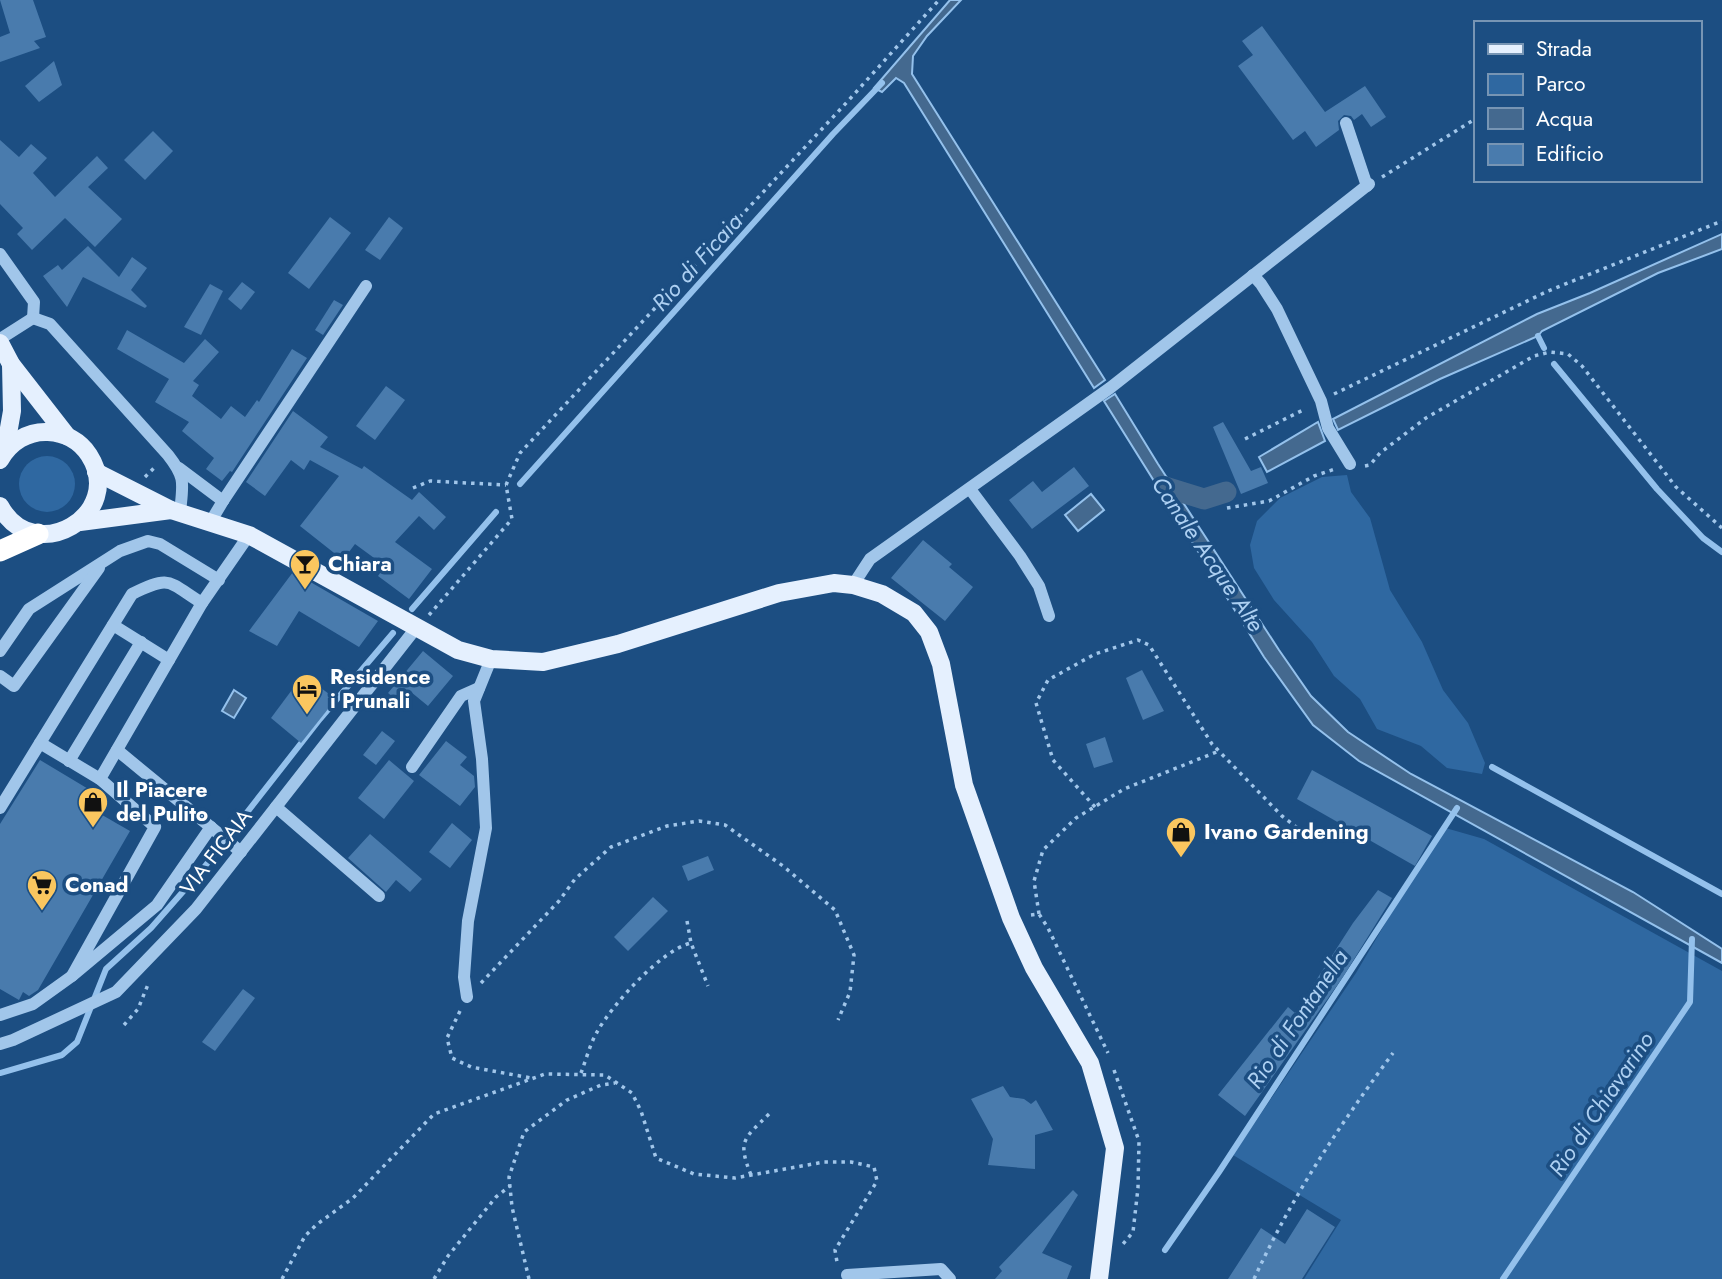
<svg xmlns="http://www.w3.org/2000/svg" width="1722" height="1279" font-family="Jost,sans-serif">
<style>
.green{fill:#2f68a1}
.water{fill:#44698f;stroke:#94c1ec;stroke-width:2}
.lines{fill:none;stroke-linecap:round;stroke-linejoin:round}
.stream{stroke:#94c1ec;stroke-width:6}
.canal{stroke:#44698f;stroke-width:21}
.building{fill:#497bad}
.path{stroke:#a1c6ea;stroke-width:3.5;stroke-dasharray:3.5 5;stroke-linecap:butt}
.minor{stroke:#a1c6ea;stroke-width:12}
.major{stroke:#e5f0fe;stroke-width:18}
.highway{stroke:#fff;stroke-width:21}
.labels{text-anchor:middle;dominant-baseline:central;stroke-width:7;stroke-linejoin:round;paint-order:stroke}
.poi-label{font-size:21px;font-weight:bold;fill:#fff;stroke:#1c4e82;text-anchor:start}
.street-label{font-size:21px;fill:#fff;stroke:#1c4e82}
.water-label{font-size:23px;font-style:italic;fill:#add0f2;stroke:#1c4e82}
</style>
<rect width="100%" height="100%" fill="#1c4e82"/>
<g class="green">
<circle cx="47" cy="484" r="28"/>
<polygon points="1347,475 1351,492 1370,518 1390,590 1422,642 1443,690 1468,723 1485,763 1482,774 1447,768 1421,746 1377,729 1360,699 1334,676 1312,642 1274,600 1254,568 1250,545 1257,521 1280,498 1322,477"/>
<polygon points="1442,827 1484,839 1722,971 1722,1279 1304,1279 1341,1220 1233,1155 1356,973"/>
</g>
<g class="water">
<polygon points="950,0 961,0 927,36 913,56 912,74 1105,380 1094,388 904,83 896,78 882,92 874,88"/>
<polygon points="1722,234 1722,249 1658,273 1542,331 1538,336 1440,379 1338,430 1333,419 1537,314 1590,293"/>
<polygon points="1115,394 1158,464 1279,650 1311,696 1348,732 1411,774 1633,892 1722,949 1722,963 1359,761 1313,725 1264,657 1104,401"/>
<polygon points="1318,422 1325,441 1267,472 1259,457"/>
<polygon points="1091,494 1104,510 1078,531 1065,515"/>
<polygon points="234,690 246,698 234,718 222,711"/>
</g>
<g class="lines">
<g class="stream">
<polyline points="1538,336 1544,348"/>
<polyline points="1554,364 1657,489 1703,538 1722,552"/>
<polyline points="520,484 833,134 882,83"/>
<polyline points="412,609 496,512"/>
<polyline points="1492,767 1722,894"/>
<polyline points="0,1073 62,1055 77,1042 106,969 151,928 202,870 320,719 393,633"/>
<polyline points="1165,1250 1219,1172 1457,808"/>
<polyline points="1503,1279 1690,1002 1692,939"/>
</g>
<polyline class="canal" points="1162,486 1204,499 1226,492"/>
</g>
<g class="building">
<polygon points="0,0 33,0 46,37 34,41 40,48 0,62 0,37 10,33"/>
<polygon points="1262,26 1325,112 1365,86 1386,117 1371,127 1362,114 1354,120 1351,116 1344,115 1338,121 1339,130 1316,147 1305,131 1293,140 1238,66 1253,55 1242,41"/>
<polygon points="54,61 62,85 39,102 25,86"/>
<polygon points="153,131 173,151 145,180 124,160"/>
<polygon points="0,140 19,157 31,144 47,158 33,173 55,197 97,156 108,168 88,187 122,219 95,247 65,218 32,250 17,234 23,228 0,204"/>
<polygon points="330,217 351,233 309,289 288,273"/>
<polygon points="389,217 403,228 380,260 365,250"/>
<polygon points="88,246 119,277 132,257 147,268 131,290 147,306 145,308 83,277 67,307 43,276 58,265 62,270"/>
<polygon points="242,282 255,292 241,310 228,299"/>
<polygon points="210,284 223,291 201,335 184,327"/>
<polygon points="334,300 343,305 323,335 315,330"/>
<polygon points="127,330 184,363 205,339 219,352 193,381 199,385 192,396 221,419 231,406 245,417 257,400 259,402 292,349 307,358 232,472 230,471 222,481 206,469 214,458 182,431 189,422 155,402 169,379 117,349"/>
<polygon points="386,386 405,400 375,440 356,426"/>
<polygon points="293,411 328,437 320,447 362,469 364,466 412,500 419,492 446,517 434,530 419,516 395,542 432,569 409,599 378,576 385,566 355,544 343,560 300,526 339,476 310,460 304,470 291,460 265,496 246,482"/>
<polygon points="1223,422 1251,471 1261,467 1268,483 1241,494 1213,427"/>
<polygon points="1074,467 1089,486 1032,529 1009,500 1033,481 1042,492"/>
<polygon points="923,540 952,564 949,567 973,587 945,621 891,578"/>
<polygon points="293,572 378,621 359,647 299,611 277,646 249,631"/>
<polygon points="423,651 453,676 428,706 411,692 401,704 388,693"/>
<polygon points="1142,670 1164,711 1143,720 1126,678"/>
<polygon points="303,675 336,699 301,743 271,718"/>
<polygon points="382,731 395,741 376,765 363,755"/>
<polygon points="1105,737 1113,762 1094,768 1086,744"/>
<polygon points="446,741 467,757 460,765 474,776 475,787 460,806 419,775"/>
<polygon points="40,760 90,790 83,804 130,831 38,990 29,996 23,992 19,1000 0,989 0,824"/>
<polygon points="389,760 414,781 384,819 358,798"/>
<polygon points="1312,770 1432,836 1415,866 1297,799"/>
<polygon points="452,823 472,840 450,868 429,852"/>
<polygon points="370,834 422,879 410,892 396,880 386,892 348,858"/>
<polygon points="708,856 714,870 688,881 682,866"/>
<polygon points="1378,890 1392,898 1343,977 1245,1116 1218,1095 1288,1007 1295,1013 1353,923"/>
<polygon points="653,897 668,911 628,951 614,937"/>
<polygon points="243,989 255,998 215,1051 202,1042"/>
<polygon points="1003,1086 1010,1097 1024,1099 1031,1104 1036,1100 1053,1130 1035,1135 1035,1169 988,1165 993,1139 971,1099"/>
<polygon points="1073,1190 1078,1195 1042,1253 1072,1266 1067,1279 995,1279 1002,1271 999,1267"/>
<polygon points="1307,1209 1335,1227 1302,1279 1228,1279 1261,1228 1285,1244"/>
</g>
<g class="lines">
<g class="path">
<polyline points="1382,177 1475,119"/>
<polyline points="1334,394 1548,291 1722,221"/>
<polyline points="1245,439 1305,409"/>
<polyline points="1365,466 1370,465 1380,453 1426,418 1534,356 1550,352 1568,354 1582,366 1676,487 1722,528"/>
<polyline points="145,477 157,465"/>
<polyline points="413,488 430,481 506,485"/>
<polyline points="1227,508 1269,501 1314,476 1335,469"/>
<polyline points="429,615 512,519 506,485 520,453 848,101 939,0"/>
<polyline points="1095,807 1053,760 1036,703 1048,680 1095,654 1138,640 1149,645 1212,744 1282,816 1309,837"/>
<polyline points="1039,914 1034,881 1043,850 1076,818 1124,789 1219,751"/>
<polyline points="1031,915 1039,914 1048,928 1108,1053"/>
<polyline points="687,921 691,943"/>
<polyline points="481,983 559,901 575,879 611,847 667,826 699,821 725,825 783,866 835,910 854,955 850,992 838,1020"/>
<polyline points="460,1011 447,1038 452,1058 471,1067 531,1078"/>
<polyline points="124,1025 138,1009 149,982"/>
<polyline points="1114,1070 1139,1141 1138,1188 1133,1232 1123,1244"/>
<path d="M581 1073C586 1060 590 1044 597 1032 612 1005 661 950 691 943L708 986"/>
<path d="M751 1175C737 1140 744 1139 769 1114"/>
<polyline points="282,1279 305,1236 316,1225 353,1198 434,1114 545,1074 605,1075 632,1093 641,1111 656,1158 694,1174 735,1178 824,1162 851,1162 874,1167 877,1181 835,1250 837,1262"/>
<polyline points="434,1279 448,1256 496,1197 510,1186"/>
<polyline points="529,1279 512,1207 509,1177 524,1132 567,1100 601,1085 615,1083"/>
<path d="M1254 1279C1292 1196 1339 1126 1393 1053"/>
</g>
<g class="minor">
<polyline points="1346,123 1367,186"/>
<polyline points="0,254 34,302 33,318"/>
<polyline points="1253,275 1261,284 1277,309 1321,401 1328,428 1350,464"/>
<path d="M33 318 50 324 168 455C186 478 183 483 180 512"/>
<polyline points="0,339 33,318"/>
<polyline points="179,468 223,501"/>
<polyline points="970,489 1020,556 1039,586 1049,616"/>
<polyline points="211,521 223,501 366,286"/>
<polyline points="853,585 870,559 1110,388 1369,184"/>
<polyline points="113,625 169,660"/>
<polyline points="0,651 29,609 120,551 148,541 160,544 219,580"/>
<polyline points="0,676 14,686 99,568"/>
<polyline points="117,750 241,852"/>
<polyline points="69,761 141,642"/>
<polyline points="412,767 461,696 479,688"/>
<polyline points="100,779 202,603"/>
<polyline points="276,807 379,896"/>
<polyline points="0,808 40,743"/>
<path d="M211 827 157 905 72 976 155 827 100 779 40 743 132 594C171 575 167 581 202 603L249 535"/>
<polyline points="467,997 464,977 468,921 486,828 482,759 474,701 491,659"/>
<polyline points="0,1015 33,1004 72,976"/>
<polyline points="0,1044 13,1040 116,992 196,909 416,628"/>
<polyline points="847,1275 941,1269 950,1279"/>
</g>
<g class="major">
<polyline points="0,343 11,364 67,436"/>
<polyline points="5,451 12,411 11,364"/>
<path d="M0 460C10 442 28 431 48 432 65 433 80 441 89 455 127 514 34 569 0 506"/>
<polyline points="96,472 171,510 249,535 458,650 491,659 543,662 618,644 779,593 834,583 853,585 882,594 914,613 929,632 941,664 964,785 1011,918 1034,968 1090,1063 1115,1148 1099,1279"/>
<polyline points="80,522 171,510"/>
</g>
<polyline class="highway" points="0,551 38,534"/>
</g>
<defs>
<g id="bar-pin" transform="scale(1.575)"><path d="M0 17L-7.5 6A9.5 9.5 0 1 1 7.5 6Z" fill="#fac65f" stroke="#1c4e82"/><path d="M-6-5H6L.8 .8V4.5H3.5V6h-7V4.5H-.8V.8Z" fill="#111"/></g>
<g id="hotel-pin" transform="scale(1.575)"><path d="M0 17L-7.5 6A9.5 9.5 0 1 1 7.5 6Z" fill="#fac65f" stroke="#1c4e82"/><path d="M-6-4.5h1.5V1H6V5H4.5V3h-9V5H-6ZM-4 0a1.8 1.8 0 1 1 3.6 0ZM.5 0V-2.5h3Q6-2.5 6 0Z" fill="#111"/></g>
<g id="shop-pin" transform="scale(1.575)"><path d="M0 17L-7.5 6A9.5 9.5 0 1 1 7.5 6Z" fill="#fac65f" stroke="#1c4e82"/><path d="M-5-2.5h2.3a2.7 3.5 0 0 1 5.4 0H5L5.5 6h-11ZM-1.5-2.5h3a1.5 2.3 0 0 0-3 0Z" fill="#111"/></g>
<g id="supermarket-pin" transform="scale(1.575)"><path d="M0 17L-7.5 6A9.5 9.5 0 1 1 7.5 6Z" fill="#fac65f" stroke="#1c4e82"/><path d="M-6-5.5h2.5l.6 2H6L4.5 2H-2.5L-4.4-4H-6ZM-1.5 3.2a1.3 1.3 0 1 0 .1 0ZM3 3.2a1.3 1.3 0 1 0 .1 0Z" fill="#111"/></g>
</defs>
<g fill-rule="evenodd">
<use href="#bar-pin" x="305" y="564"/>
<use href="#hotel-pin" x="307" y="689"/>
<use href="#shop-pin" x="93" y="802"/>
<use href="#shop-pin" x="1181" y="832"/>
<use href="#supermarket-pin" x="42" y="885"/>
</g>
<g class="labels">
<g class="poi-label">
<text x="328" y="564">Chiara</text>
<text x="330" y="677">Residence<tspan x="330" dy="24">i Prunali</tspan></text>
<text x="116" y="790">Il Piacere<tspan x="116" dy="24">del Pulito</tspan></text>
<text x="1204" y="832">Ivano Gardening</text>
<text x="65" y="885">Conad</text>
</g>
<g class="street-label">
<text transform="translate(216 852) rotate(-52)">VIA FICAIA</text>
</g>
<g class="water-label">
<text transform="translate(697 262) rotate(-48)">Rio di Ficaia</text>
<text transform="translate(1208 554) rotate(56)">Canale Acque Alte</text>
<text transform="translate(1297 1019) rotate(-56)">Rio di Fontanella</text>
<text transform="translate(1601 1104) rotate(-56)">Rio di Chiavarino</text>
</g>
</g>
<rect x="1474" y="21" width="228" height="161" fill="#1c4e82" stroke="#7795b4" stroke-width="2"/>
<rect x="1488" y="44" width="35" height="10" fill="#e5f0fe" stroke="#7795b4" stroke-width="2"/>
<text x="1536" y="56" font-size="21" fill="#ffffff">Strada</text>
<rect x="1488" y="74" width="35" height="21" fill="#2f68a1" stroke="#7795b4" stroke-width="2"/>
<text x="1536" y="91" font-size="21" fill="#ffffff">Parco</text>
<rect x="1488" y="108" width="35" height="21" fill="#44698f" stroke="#7795b4" stroke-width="2"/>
<text x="1536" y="126" font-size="21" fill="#ffffff">Acqua</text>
<rect x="1488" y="144" width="35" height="21" fill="#497bad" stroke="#7795b4" stroke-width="2"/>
<text x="1536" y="161" font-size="21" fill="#ffffff">Edificio</text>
</svg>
